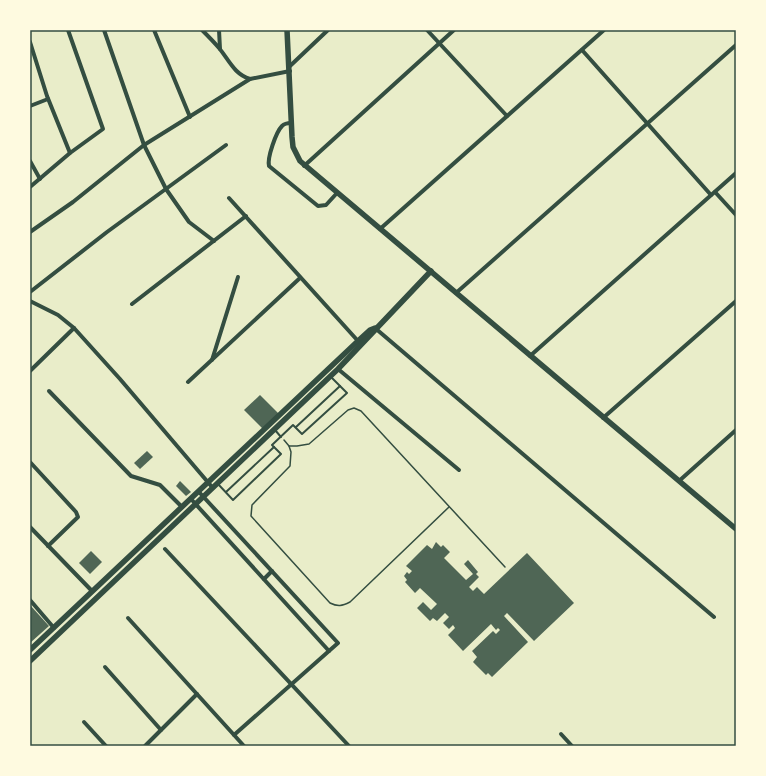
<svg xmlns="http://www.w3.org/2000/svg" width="766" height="776" font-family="'Noto Sans',sans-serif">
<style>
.building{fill:#4f6655}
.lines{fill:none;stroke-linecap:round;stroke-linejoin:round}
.path{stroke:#344e41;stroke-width:1.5}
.service{stroke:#344e41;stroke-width:2}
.minor{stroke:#344e41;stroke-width:4}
.tertiary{stroke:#344e41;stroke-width:5.5}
.neatline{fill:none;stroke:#344e41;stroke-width:1.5}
</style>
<rect width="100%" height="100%" fill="#e9edc9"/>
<g class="building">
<polygon points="260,395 279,414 263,429 244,410"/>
<polygon points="147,451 153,457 140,469 134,463"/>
<polygon points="180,481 191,492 186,496 176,486"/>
<polygon points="436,542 441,547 443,545 450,552 444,558 466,580 473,574 464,564 468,560 478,572 476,574 479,577 469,587 473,591 477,587 484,594 527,553 574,603 534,641 507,613 504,616 528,642 492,677 488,673 486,675 473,662 477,657 472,651 493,631 496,634 500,630 498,628 496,630 491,624 463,651 448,635 455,628 453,625 449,629 443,623 449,617 445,613 437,621 433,618 430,621 417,608 423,602 431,610 437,604 420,588 415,593 405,582 407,580 404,576 407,572 409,574 412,571 406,566 427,545 432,549"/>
<polygon points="91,551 102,562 90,574 79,563"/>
<polygon points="30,605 49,626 30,643"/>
</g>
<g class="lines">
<g class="path">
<polyline points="284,440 289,446 297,446 309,444 348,410 354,408 361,411 505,567"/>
<path d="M289 446 291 452 290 466 252 505 251 516 330 603C338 607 342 606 350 602L449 507"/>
</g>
<g class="service">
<polyline points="296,427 340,386"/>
<polyline points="275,430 281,437"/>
<polyline points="218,484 233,500 281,454 272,445 293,425 302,434 347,393 331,377"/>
<polyline points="226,492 274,447"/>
</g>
<g class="minor">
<polyline points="104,30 144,145 166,189 189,222 214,241"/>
<polyline points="154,30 190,117"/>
<path d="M202 30C208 36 214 42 219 48 229 60 234 74 250 79L290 71"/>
<polyline points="219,30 220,49"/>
<polyline points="427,30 507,116"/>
<polyline points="30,42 47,96 70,153"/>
<polyline points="582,50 711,195"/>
<polyline points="290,66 328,30"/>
<polyline points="30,106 48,99"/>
<path d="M291 123C288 123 285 123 282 126 276 132 267 158 269 166L318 206 326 205 337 193"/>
<polyline points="30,161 40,179"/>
<polyline points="304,166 454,30"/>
<polyline points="30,187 70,153 103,129 68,30"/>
<polyline points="715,192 736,215"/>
<polyline points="229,198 358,341"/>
<polyline points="380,229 604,30"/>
<polyline points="30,232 73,202 144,145 250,79"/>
<polyline points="30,292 107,232 226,145"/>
<polyline points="456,293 736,45"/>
<polyline points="30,301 58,315 74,328 120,379 212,487"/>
<polyline points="132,304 246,216"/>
<polyline points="375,328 714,617"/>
<polyline points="530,356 736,173"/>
<polyline points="212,360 238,277"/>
<polyline points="338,369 459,470"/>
<polyline points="30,371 74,328"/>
<polyline points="188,382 300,278"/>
<polyline points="49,391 131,476 160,485 182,507"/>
<polyline points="603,418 736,301"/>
<polyline points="30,462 76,512 78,517 48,546"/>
<polyline points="679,481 736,430"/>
<polyline points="199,492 338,643 234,735"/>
<polyline points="191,499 329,651"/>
<polyline points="30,527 92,591"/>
<polyline points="165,549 349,746"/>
<polyline points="264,579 272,571"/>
<polyline points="30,600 54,628"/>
<polyline points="128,618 244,746"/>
<polyline points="105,667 161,730"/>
<polyline points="84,722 106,746"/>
<polyline points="561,734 572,746"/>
<polyline points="145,746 197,694"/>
</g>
<g class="tertiary">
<polyline points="287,30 292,137 293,147 300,161 736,529"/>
<polyline points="30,650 358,341 370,330 375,328"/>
<polyline points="30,661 338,369 431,271"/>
</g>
</g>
<rect width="766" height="776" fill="none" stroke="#fefae0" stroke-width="62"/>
<rect x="31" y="31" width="704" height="714" class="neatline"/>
</svg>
